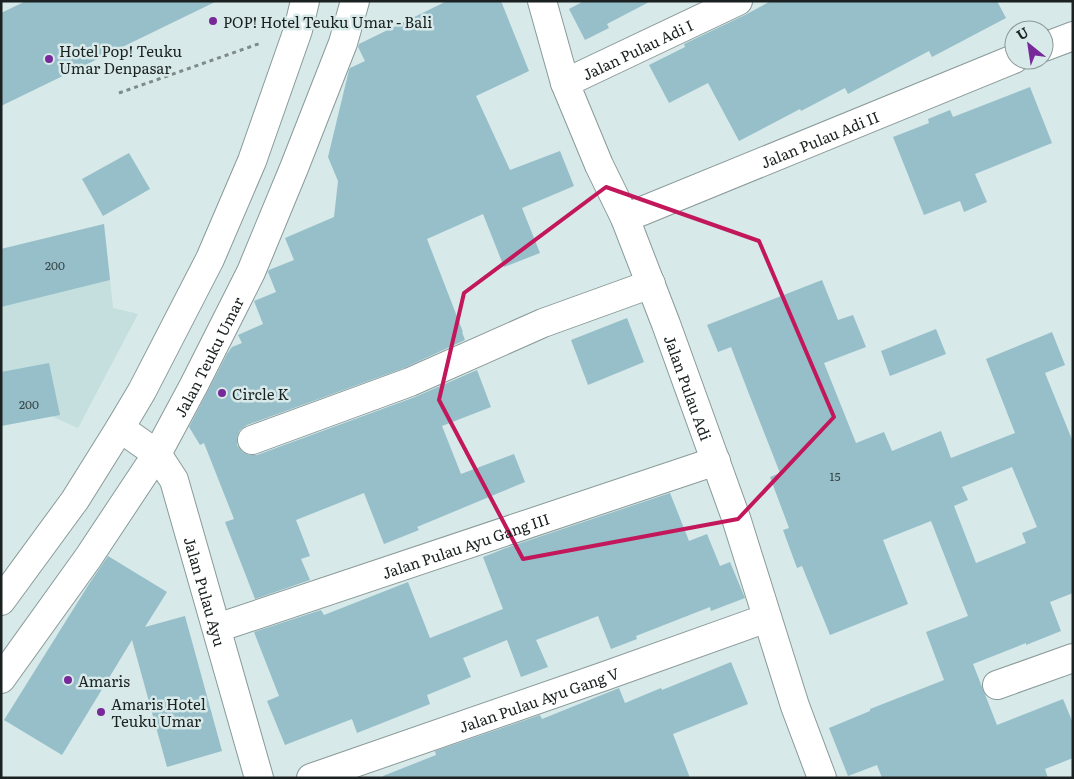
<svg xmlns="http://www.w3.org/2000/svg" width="1074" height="779" font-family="Literata,serif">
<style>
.built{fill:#c4dfdd}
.building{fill:#96bfca;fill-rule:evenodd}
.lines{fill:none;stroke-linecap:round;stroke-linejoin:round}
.street-casing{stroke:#899a99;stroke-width:30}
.secondary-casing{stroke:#899a99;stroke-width:30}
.path{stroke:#7e8b8a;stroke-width:3;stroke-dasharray:4 4;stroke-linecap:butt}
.street{stroke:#fff;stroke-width:28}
.secondary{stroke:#fff;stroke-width:28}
.marked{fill:none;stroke:#c2185b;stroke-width:4;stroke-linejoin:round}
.poi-dot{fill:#772899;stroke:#d7e9e8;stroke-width:2}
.labels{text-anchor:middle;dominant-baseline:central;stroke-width:5;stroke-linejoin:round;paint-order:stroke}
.number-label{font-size:12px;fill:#39484a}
.poi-label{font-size:15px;fill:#1a2120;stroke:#d7e9e8;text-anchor:start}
.street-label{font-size:15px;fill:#1a2120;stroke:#d7e9e8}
</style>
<rect width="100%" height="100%" fill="#d7e9e8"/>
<polygon class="built" points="104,224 113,308 138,314 78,428 51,416 1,426 1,249"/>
<g class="building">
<polygon points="26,1 217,1 1,106 1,13"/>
<polygon points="447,1 501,1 529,71 476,96 510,170 560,151 574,186 522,208 540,253 504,267 483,214 427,239 463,332 462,332 465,340 404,368 247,425 240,430 237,437 237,445 242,452 250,455 257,455 415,397 477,370 491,407 442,426 461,474 514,454 525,482 417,527 419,530 384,544 364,493 296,520 310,556 301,559 310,580 255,599 225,522 234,519 204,443 200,445 189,427 227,354 232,347 242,343 238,335 263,324 254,301 276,292 268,272 269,270 294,260 285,238 334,217 338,181 328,157 349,70 350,68 365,61 358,47 359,44"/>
<polygon points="584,1 651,1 607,24 609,28 585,40 569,9"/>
<polygon points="771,1 997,1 1006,18 932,57 929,51 848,94 845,88 801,111 800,109 739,141 708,83 669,103 649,65 685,47 684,44 745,15"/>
<polygon points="1030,87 1052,143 975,174 987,202 964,212 960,201 924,215 893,137 929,123 928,119 950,110 953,117"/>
<polygon points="129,153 150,189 103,216 82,179"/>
<polygon points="104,224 110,280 1,307 1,249"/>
<path d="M822 280 838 320 853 315 866 347 824 363 856 443 884 432 892 451 941 431 951 458 1015 433 986 359 1052 332 1065 365 1045 373 1073 442V593L1050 602 1061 631 1026 645V643L973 664 997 725 1063 699 1073 723V758L1045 769 1048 778H882L877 765 848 776 829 728 870 711V709L944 680 926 632 968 616 931 521 883 540 908 604 830 635 802 566 797 568 783 530 789 528 770 477 780 473 749 394 731 347 718 352 707 325ZM1012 467 1037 527 1022 533 1026 543 976 563 954 506 968 500 962 487Z"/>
<polygon points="627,318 644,362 588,385 571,340"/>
<polygon points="936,329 946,354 890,376 881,351"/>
<polygon points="49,363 60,415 1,426 1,372"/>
<polygon points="670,493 689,541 707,534 720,566 730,562 745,598 711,611 710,607 636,636 637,639 611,649 598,616 536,640 548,667 521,677 507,640 463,658 471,677 427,695 430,704 357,733 352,719 285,745 267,701 279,696 254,632 321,610 324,615 408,582 430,638 503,609 483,557 506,548"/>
<polygon points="108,556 167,592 145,627 185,616 222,751 167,767 132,640 62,755 4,720 89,584"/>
<polygon points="731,662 748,704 673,734 690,778 383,778 383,776 436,755 435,751 540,715 542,719 619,688 625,703 661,688 662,690"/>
</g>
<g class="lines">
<g class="street-casing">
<g id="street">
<path id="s1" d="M542 1 565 83 599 165 625 218 666 324 736 518 795 706 822 778"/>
<polyline points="1044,47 1073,36"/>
<path id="s2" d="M565 83 738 1"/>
<path id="s3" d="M625 218 1014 59"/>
<path id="s4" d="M120 428 157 454 174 480 259 778"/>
<polyline points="252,440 410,382 543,323 651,284"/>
<path id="s5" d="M217 628 716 461"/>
<polyline points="997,685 1073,658"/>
<path id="s6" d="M311 778 602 677 767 618"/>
</g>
</g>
<g class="secondary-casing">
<g id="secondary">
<polyline points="1,601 75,500 120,428 142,391 210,259 252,161 298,30 305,1"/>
<path id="s7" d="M1 679 88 558 157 454 194 385 251 272 294 168 343 43 355 1"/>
</g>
</g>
<polyline class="path" points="119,93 261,43"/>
<use href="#street" class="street"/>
<use href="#secondary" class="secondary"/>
</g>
<path class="marked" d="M606 187 759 241 834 417 738 519 523 559 439 400 464 293Z"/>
<g class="poi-dot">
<circle cx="213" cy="21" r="5"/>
<circle cx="49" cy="59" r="5"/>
<circle cx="222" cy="393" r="5"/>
<circle cx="68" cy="680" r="5"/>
<circle cx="101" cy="712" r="5"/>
</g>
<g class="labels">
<g class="number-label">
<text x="55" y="265">200</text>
<text x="29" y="404">200</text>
<text x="835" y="476">15</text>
</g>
<g class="poi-label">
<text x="223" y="21">POP! Hotel Teuku Umar - Bali</text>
<text x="59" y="50">Hotel Pop! Teuku<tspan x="59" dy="17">Umar Denpasar</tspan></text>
<text x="232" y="393">Circle K</text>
<text x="78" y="680">Amaris</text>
<text x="111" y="703">Amaris Hotel<tspan x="111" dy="17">Teuku Umar</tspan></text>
</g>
<g class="street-label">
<text stroke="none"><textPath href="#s2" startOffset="80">Jalan Pulau Adi I</textPath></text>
<text stroke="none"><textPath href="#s3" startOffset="210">Jalan Pulau Adi II</textPath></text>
<text stroke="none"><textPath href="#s7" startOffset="384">Jalan Teuku Umar</textPath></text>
<text stroke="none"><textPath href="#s1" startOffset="414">Jalan Pulau Adi</textPath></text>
<text stroke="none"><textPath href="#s5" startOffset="262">Jalan Pulau Ayu Gang III</textPath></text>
<text stroke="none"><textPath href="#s4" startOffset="192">Jalan Pulau Ayu</textPath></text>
<text stroke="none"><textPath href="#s6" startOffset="241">Jalan Pulau Ayu Gang V</textPath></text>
</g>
</g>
<rect width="1074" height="779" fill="none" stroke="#1a2120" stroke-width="5"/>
<g transform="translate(1029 45) rotate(330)"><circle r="24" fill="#d7e9e8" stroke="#8b9998"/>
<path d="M0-4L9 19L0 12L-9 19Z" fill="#772899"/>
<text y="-8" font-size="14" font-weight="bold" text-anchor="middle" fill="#1a2120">U</text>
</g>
</svg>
